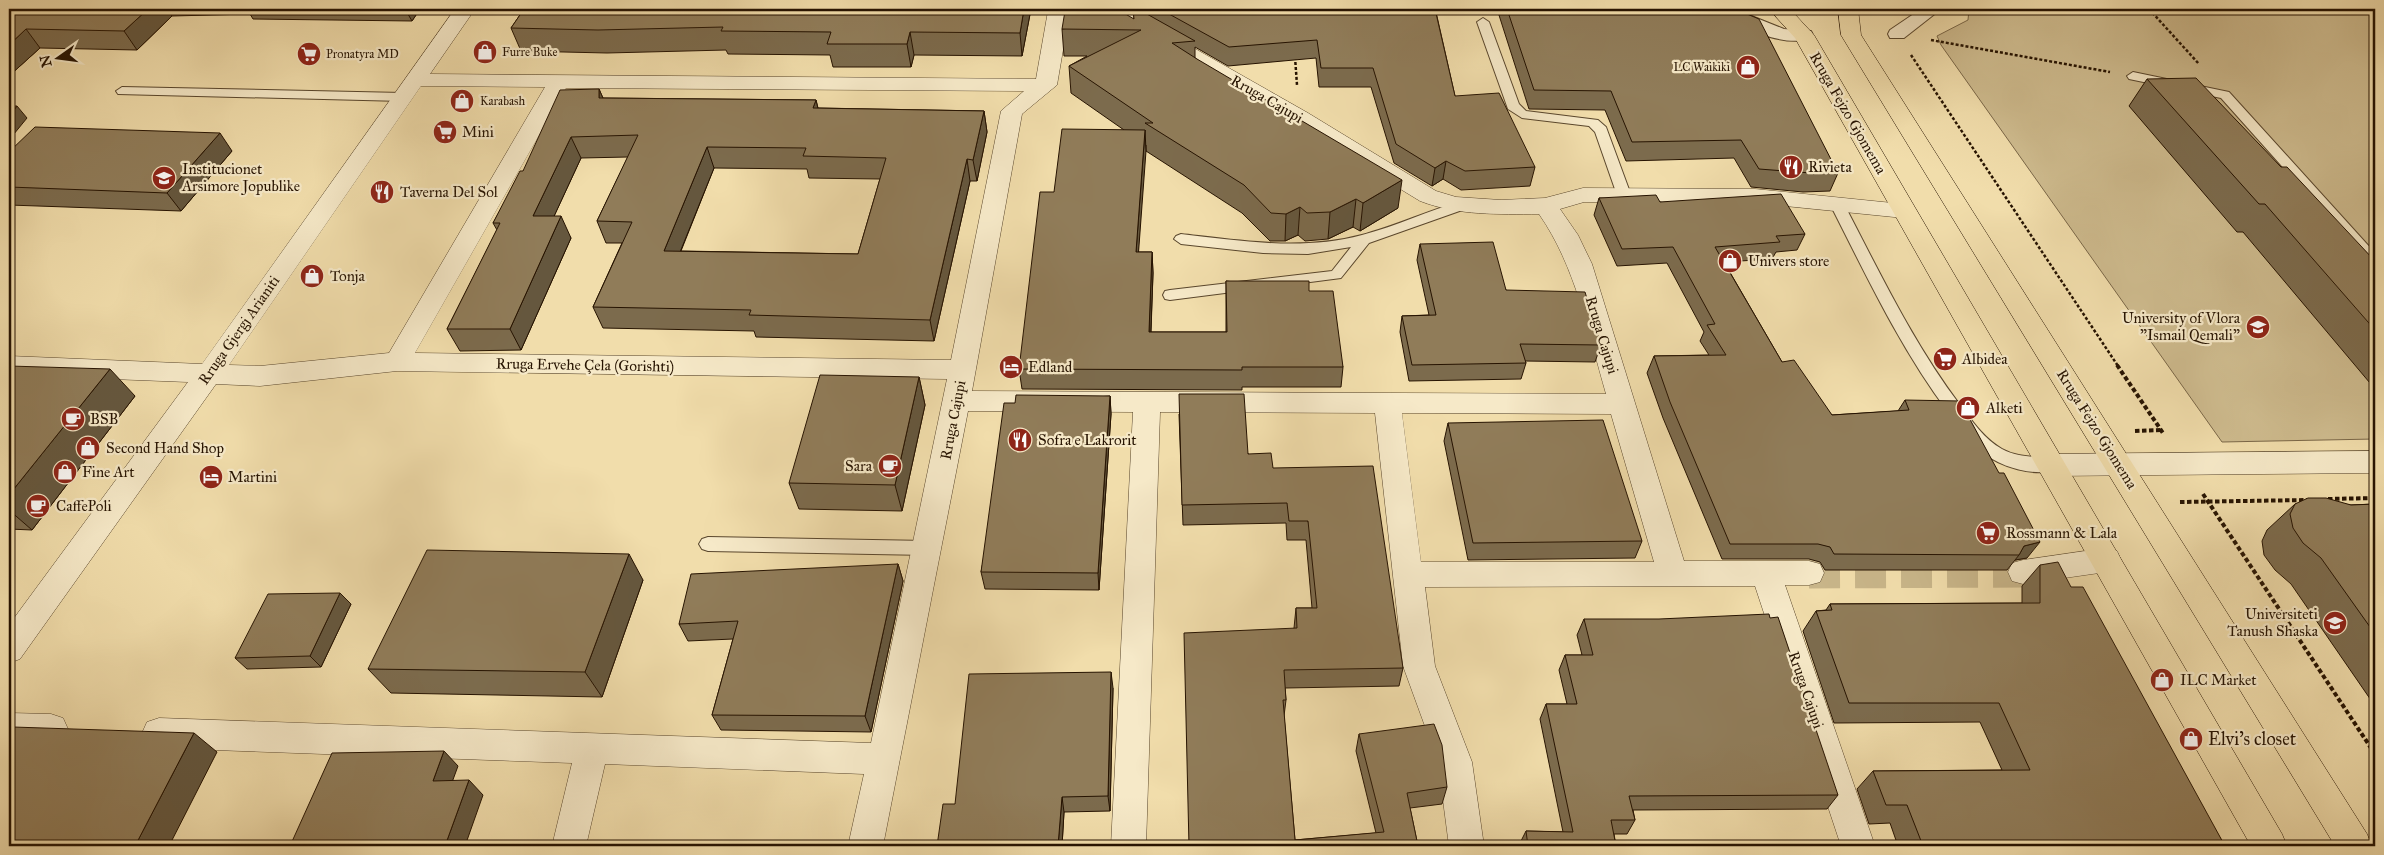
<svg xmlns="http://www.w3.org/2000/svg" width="2384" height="855" font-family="'IM FELL Great Primer',serif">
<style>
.green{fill:#cebb8e;stroke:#7a6748}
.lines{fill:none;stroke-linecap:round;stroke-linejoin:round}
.minor-tunnel{stroke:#c8b589;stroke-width:31;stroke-dasharray:31 15;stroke-linecap:butt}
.service-casing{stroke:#59462c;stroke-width:2}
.pedestrian-casing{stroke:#59462c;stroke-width:2}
.minor-casing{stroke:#59462c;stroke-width:1}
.primary-casing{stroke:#261301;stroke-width:1}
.path-far1{stroke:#261301;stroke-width:2.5;stroke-dasharray:3 2;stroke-linecap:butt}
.path{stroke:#261301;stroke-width:4;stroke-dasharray:4.5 2.5;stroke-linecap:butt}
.service{fill:#f6e9c8;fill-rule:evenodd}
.pedestrian{fill:#f6e9c8;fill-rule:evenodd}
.minor{fill:#f6e9c8;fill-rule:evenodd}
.primary{fill:#f1ddab;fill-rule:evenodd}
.wall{fill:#7c6b4d;stroke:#261301;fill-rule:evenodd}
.shaded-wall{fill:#65573e;stroke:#261301}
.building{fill:#907c59;stroke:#261301;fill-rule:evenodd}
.labels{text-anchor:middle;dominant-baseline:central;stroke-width:4.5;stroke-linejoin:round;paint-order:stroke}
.far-poi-label{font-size:12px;fill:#261301;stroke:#f6e9c8;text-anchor:start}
.street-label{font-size:15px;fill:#261301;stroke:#f6e9c8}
.poi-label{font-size:15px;fill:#261301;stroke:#f6e9c8;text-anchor:start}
.near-poi-label{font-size:18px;fill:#261301;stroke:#f6e9c8;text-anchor:start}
</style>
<rect width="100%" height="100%" fill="#f1ddab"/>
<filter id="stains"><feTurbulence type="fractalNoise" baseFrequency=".004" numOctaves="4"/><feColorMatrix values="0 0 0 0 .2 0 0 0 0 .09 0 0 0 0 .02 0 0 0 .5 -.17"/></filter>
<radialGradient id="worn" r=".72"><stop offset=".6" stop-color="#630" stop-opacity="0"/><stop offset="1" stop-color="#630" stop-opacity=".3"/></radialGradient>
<polygon class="green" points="1969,9 2375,9 2375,439 2222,442 1941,45 1937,36 1968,20"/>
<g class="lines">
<polyline class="minor-tunnel" points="1809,573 2023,572"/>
<g class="service-casing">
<g id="service">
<polygon points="1483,18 1489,22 1519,104 1526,111 1598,120 1606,127 1631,195 1629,198 1624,199 1617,195 1595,132 1589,126 1522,118 1508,109 1477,22"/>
<polygon points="2133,72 2229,92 2375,253 2375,267 2370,265 2221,98 2129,79 2127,76"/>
<polygon points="122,87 403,93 409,97 403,101 118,94 116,91"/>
<path d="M1837 200 1844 204C1880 273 1913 343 1960 405 1972 421 1984 439 2002 449 2020 459 2038 455 2057 460L2059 465 2057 470C2034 477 2000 467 1982 452 1968 441 1958 425 1948 412 1900 348 1866 275 1830 204Z"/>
<path d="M1463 201 1470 205 1468 208 1369 243 1341 278 1170 300 1165 299 1163 295 1165 291 1170 290 1332 271 1351 247 1308 254 1263 253 1181 244 1174 239 1176 236 1181 234C1241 241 1303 251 1362 235 1397 226 1429 210 1463 201Z"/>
<polygon points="708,537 928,541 934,543 937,548 934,553 928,555 708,551 702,549 699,544 702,539"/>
</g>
</g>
<g class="pedestrian-casing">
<g id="pedestrian">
<path d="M1710 9H1734L1784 29 1811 31 1813 35 1811 39C1777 47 1743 26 1713 13Z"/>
<polygon points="1921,9 1941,9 1904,38 1890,38 1888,34 1890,30"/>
</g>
</g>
<g class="minor-casing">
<g id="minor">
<path d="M455 9H475L430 74 1036 79 1048 11 1050 9H1070L1057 85 1022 114 972 391 1606 394C1588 332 1576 267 1539 214 1498 214 1459 216 1420 201L1292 123 1104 13 1101 9H1125L1308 113 1436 191 1456 197 1501 200 1545 198 1583 188 1755 189 1912 205 1916 210 1912 215 1904 218 1755 203 1584 202 1560 209 1578 235 1592 264 1684 561H1809L1820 564 1824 573 1820 582 1809 585H1785L1875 846H1841L1755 586 1425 587 1435 666 1472 762 1484 846H1449L1438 762 1403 666 1375 413 1160 412 1146 846H1111L1133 412 968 411 883 846H848L864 774 605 764 586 846H552L572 763 159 748 147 744 142 733 147 722 159 718 871 743 947 379 397 371 260 386 216 384 20 659 9 663V625L188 382 9 375V356L202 364ZM421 86 545 87 389 353 260 366 229 365ZM566 88 1024 91 1001 111 951 360 415 353ZM1402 413 1611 414 1654 562H1421Z"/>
<polygon points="2375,451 2375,473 2051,476 2041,473 2037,465 2041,457 2051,454"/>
<polygon points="2106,548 2117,551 2121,560 2117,569 2106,572 2023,584 2012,581 2008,572 2012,563 2023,560"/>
<polygon points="9,713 51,714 63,718 68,729 63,740 51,744 9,743"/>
</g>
</g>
<g class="primary-casing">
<g id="primary">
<polygon points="1769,9 1790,9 1814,35 2282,834 2287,846 2251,846 1795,38"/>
<polygon points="1838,9 1858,9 1861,35 2367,834 2372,846 2335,846 1841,35"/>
</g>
</g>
<g class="path-far1">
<polyline points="2149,9 2199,64"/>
<polyline points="1931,40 2110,72"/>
<polyline points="1911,55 2118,366"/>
<polyline points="1295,57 1297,85"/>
</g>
<g class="path">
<polyline points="2117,365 2163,433"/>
<polyline points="2135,431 2161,430"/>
<polyline points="2203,494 2375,754"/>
<polyline points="2328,499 2375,498"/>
<polyline points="2180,502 2307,500"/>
</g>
<use href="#service" class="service"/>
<use href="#pedestrian" class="pedestrian"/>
<use href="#minor" class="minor"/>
<use href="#primary" class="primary"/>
</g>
<g class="wall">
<polygon points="9,9 420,9 412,21 253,19 250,14 172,16 137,50 40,48 9,76"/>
<polygon points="524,9 1031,9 1022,56 914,55 911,67 833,67 830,55 728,54 726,50 607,53 521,51 511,28"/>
<polygon points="1133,9 1735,9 1838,173 1830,191 1803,192 1751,187 1734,158 1626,161 1605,110 1529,109 1498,12 1436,12 1455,96 1535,167 1530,186 1461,190 1443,179 1432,186 1394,163 1371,87 1319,87 1316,58 1228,66 1195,47 1195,58 1398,208 1360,231 1353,227 1328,239 1305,241 1298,235 1285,241 1270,241 1242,213 1146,151 1146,145 1145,145 1138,252 1152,252 1153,273 1151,332 1226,332 1226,281 1309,291 1343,367 1341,387 1242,387 1242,390 1022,389 1019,369 1054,192 1124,130 1071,93 1069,66 1087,56 1064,56 1062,29 1134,19"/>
<polygon points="2147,79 2281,167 2375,261 2375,389 2243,232 2237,232 2129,106"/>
<path d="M599 89 603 98 816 100 818 108 984 111 987 132 977 181H970L934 341 756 337 754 331 603 328 593 307 622 243H606L597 221 628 157 581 158 554 216 571 238 521 350 460 351 447 329 497 230 493 223 523 171ZM714 168 807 169 809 178 880 179 858 254 681 251Z"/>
<polygon points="232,151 181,211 9,205 9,152"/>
<polygon points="1599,198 1660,202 1805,234 1797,250 1776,252 1772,259 1724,262 1782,362 1832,415 1898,411 1905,400 2027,558 2015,560 2007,570 1825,570 1820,562 1809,559 1722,559 1663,418 1647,373 1654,356 1709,355 1700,341 1704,332 1667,263 1617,266 1594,215"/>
<polygon points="1420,244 1506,290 1601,345 1595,362 1525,361 1526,363 1521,379 1409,381 1400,332 1402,316 1429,315 1417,260"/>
<polygon points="9,366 135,396 32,530 9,529"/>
<polygon points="919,377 925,405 902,511 799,509 789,483"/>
<polygon points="1110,396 1111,414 1099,590 985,589 981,572 1015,403"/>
<polygon points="1179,414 1273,468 1403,668 1399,686 1285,688 1286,700 1284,716 1295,840 1376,833 1356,751 1359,734 1447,787 1442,804 1410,808 1418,846 1189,846 1294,628 1296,608 1312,608 1306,540 1287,540 1286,523 1183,525"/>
<polygon points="1448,423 1642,541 1635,558 1468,560 1444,441"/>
<polygon points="2295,504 2351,505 2375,504 2375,706 2291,584 2275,570 2264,555 2262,541 2267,530"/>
<polygon points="898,564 903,581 871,732 721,730 712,715 733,639 688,641 679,624"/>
<polygon points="2040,565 2071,587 2225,846 1898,846 1890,823 1869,824 1857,789 1873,771 2002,770 1980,722 1834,723 1803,631 1816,611 1826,610 1830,604 2022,603 2022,586"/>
<polygon points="643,580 602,697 391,693 368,669"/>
<polygon points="351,604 321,667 247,669 235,658"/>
<polygon points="1584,619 1838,795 1827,809 1633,810 1635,820 1627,834 1614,834 1616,846 1520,846 1519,845 1526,831 1563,832 1540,719 1546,704 1567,704 1559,670 1565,655 1582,655 1577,635"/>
<polygon points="1113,688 1110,811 1064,812 1062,846 937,846 955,804"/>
</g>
<g class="shaded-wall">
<polygon points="148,9 167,9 172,16 137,50 124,31"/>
<polygon points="405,9 420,9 412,21"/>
<polygon points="1024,9 1031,9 1022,56 1020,33"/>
<polygon points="26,29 40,48 9,76 9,45"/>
<polygon points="910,32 914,55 911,67 907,44"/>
<polygon points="599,89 608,110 599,98"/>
<polygon points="816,100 821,122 813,108"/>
<polygon points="17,106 27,118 9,140 9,116"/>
<polygon points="984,111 987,132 977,181 973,160"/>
<polygon points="1145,130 1146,151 1137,273 1136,252"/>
<polygon points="220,133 232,151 181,211 167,193"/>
<polygon points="571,137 581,158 544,238 533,216"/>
<polygon points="707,147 714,168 672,272 664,251"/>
<polygon points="967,159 970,181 934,341 930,320"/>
<polygon points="1446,161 1443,179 1432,186 1435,168"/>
<polygon points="1402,180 1398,208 1360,231 1363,203"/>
<polygon points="1356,199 1353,227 1328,239 1330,212"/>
<polygon points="1300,207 1298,235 1285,241 1286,214"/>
<polygon points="561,216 571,238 521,350 510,329"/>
<polygon points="1152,252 1153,273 1150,352 1149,332"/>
<polygon points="110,369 135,396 32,530 9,510 9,495"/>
<polygon points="919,377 925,405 902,511 895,485"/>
<polygon points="1110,396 1111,414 1099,590 1098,573"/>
<polygon points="2040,542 2027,558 2015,560 2019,555 2024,546"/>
<polygon points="629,554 643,580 602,697 585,672"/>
<polygon points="898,564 903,581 871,732 865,716"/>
<polygon points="340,593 351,604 321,667 310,656"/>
<polygon points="1111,672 1113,688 1110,811 1108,796"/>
<polygon points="194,733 217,752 169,846 135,846"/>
<polygon points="444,751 458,766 447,796 433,781"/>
<polygon points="469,780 483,795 465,846 445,846"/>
<polygon points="1062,797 1064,812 1062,846 1058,846"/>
</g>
<g class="building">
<polygon points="9,9 148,9 124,31 26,29 9,45"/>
<polygon points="524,9 1024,9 1020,33 910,32 907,44 827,44 831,32 721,31 723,27 598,30 511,28"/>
<polygon points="1070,9 1117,9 1134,19 1133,9 1138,9 1195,41 1172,43 1197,59 1402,180 1363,203 1356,199 1330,212 1307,213 1300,207 1286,214 1271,213 1244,185 1145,123 1153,123 1069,66 1141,30 1062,29 1065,11"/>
<polygon points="1160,9 1435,9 1455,96 1499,93 1535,167 1465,171 1446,161 1435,168 1396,144 1373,68 1321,68 1317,40 1229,47"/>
<polygon points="1507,9 1735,9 1759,19 1838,173 1811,173 1759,169 1741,140 1632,142 1611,91 1534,90"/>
<polygon points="2196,78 2281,167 2287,167 2375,261 2375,330 2265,204 2259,204 2147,79"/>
<path d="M599 89V98L816 100 813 108 984 111 973 160 967 159 930 320 749 315 751 310 593 307 632 222 597 221 638 135 571 137 533 216H561L510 329H447L500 223H493L520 171H523L560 90ZM707 147 806 148 803 156 886 158 858 254 664 251Z"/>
<polygon points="9,106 17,106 9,116"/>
<polygon points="35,127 220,133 167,193 9,187 9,152"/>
<polygon points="1062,129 1145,130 1136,252 1152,252 1149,332 1227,332 1226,281 1309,281 1309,291 1333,291 1343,367 1242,367 1242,370 1019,369 1040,192 1054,192"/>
<polygon points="1781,194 1805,234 1776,236 1780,242 1715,247 1782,362 1794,360 1832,415 1909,410 1905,400 1960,401 1999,473 2004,473 2040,542 2024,546 2019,555 1834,554 1830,547 1818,544 1730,544 1670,402 1654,356 1726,355 1707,325 1715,324 1673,247 1622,249 1599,198 1656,195 1660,202"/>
<polygon points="1493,242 1506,290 1585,292 1601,345 1520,344 1526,363 1412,365 1402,316 1436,315 1420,244"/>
<polygon points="9,366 110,369 9,495"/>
<polygon points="820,375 919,377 895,485 789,483"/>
<polygon points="1179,394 1244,394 1248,454 1271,453 1273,468 1373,466 1403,668 1284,670 1286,700 1283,700 1295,840 1384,832 1359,734 1434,724 1442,745 1447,787 1407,793 1418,846 1189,846 1184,633 1297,628 1296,608 1317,608 1308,521 1289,521 1287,503 1182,505"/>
<polygon points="1016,395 1110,396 1098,573 981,572 1004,403 1015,403"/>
<polygon points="1603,420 1642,541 1473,543 1448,423"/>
<polygon points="2308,498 2326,498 2351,505 2375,504 2375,634 2321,558 2303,543 2293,528 2290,514 2295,504"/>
<polygon points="427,550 629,554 585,672 368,669"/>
<polygon points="2058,562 2071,587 2083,587 2225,846 1923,846 1907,805 1886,805 1873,771 2030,770 1999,703 1849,703 1816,611 1832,610 1830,604 2040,603 2040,565"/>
<polygon points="898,564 865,716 712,715 738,621 679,624 691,574"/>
<polygon points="340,593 310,656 235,658 268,594"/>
<polygon points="1769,614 1770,618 1778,617 1838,795 1629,796 1635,820 1611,820 1616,846 1528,846 1526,831 1573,832 1546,704 1577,704 1565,655 1593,655 1584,619 1659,619"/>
<polygon points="1111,672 1108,796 1062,797 1058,846 937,846 943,804 955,804 969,674"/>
<polygon points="13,727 194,733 135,846 9,846 9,734"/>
<polygon points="444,751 433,781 469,780 445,846 290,846 332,753"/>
</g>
<defs>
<g id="shop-disc" transform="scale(1.25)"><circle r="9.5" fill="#8f2418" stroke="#f6e9c8"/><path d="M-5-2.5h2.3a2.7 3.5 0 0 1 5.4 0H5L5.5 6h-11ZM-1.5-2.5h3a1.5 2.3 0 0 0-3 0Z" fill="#fff"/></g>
<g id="supermarket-disc" transform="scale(1.25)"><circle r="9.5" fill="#8f2418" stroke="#f6e9c8"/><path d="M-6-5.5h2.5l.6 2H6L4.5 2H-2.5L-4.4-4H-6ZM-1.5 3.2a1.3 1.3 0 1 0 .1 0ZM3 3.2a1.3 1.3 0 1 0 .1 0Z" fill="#fff"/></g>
<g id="restaurant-disc" transform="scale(1.25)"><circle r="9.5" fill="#8f2418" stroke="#f6e9c8"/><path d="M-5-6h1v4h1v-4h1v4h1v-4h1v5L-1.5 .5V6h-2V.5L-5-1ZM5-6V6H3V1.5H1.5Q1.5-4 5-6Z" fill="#fff"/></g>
<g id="school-disc" transform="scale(1.25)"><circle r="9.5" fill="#8f2418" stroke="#f6e9c8"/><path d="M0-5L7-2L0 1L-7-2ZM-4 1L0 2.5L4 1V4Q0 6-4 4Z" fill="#fff"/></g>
<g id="university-disc" transform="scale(1.25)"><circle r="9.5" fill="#8f2418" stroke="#f6e9c8"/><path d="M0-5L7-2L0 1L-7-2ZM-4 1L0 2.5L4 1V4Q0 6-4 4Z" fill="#fff"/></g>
<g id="hotel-disc" transform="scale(1.25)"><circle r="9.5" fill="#8f2418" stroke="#f6e9c8"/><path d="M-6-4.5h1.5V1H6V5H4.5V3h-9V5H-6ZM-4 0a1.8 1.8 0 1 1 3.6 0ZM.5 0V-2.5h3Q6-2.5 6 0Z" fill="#fff"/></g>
<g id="cafe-disc" transform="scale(1.25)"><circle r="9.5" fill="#8f2418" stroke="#f6e9c8"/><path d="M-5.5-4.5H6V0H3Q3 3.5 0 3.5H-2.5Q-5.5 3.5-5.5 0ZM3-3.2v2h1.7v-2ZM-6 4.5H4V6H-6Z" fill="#fff"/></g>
</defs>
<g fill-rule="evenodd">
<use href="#shop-disc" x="485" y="52"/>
<use href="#supermarket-disc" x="309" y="54"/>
<use href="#shop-disc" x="1748" y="67"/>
<use href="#shop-disc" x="462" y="101"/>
<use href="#supermarket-disc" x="445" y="132"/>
<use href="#restaurant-disc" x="1791" y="167"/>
<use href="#school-disc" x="164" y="178"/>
<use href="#restaurant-disc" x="382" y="192"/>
<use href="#shop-disc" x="1730" y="261"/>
<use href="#shop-disc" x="312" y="276"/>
<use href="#university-disc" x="2258" y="327"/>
<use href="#supermarket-disc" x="1945" y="359"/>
<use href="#hotel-disc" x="1011" y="367"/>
<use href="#shop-disc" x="1968" y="408"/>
<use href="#cafe-disc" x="73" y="419"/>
<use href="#restaurant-disc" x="1020" y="440"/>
<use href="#shop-disc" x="88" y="448"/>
<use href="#cafe-disc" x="890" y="466"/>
<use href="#shop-disc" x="65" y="472"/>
<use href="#hotel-disc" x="211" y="477"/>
<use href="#cafe-disc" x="38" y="506"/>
<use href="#supermarket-disc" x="1988" y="533"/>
<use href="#university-disc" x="2335" y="623"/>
<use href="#shop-disc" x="2162" y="680"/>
<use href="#shop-disc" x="2191" y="739"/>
</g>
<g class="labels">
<g class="far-poi-label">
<text x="502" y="52">Furre Buke</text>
<text x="326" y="54">Pronatyra MD</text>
<text x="1730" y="67" text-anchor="end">LC Waikiki</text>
<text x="480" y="101">Karabash</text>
</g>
<g class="street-label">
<text transform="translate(1267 99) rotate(30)">Rruga Cajupi</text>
<text transform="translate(1848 113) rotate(60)">Rruga Fejzo Gjomema</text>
<text transform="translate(239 330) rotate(-55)">Rruga Gjergj Arianiti</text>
<text transform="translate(1602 335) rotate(73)">Rruga Cajupi</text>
<text transform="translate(585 365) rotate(1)">Rruga Ervehe Çela (Gorishti)</text>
<text transform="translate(953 420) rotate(-79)">Rruga Cajupi</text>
<text transform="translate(2097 429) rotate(58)">Rruga Fejzo Gjomema</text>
<text transform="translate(1806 690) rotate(71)">Rruga Cajupi</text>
</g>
<g class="poi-label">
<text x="462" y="132">Mini</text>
<text x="1808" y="167">Rivieta</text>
<text x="182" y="169">Institucionet<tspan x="182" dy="17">Arsimore Jopublike</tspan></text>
<text x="400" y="192">Taverna Del Sol</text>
<text x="1748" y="261">Univers store</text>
<text x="330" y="276">Tonja</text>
<text x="2240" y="318" text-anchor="end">University of Vlora<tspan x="2240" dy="17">"Ismail Qemali"</tspan></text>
<text x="1962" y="359">Albidea</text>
<text x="1028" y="367">Edland</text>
<text x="1986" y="408">Alketi</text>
<text x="90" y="419">BSB</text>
<text x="1038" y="440">Sofra e Lakrorit</text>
<text x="106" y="448">Second Hand Shop</text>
<text x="872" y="466" text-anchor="end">Sara</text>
<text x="82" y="472">Fine Art</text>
<text x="228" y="477">Martini</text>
<text x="56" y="506">CaffePoli</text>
<text x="2006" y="533">Rossmann &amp; Lala</text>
<text x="2318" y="614" text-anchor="end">Universiteti<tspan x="2318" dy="17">Tanush Shaska</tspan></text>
<text x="2180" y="680">ILC Market</text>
</g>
<g class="near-poi-label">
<text x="2208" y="739">Elvi's closet</text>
</g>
</g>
<rect width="2384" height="855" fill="none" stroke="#f1ddab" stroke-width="30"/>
<rect x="10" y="10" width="2364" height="835" fill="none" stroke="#261301" stroke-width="2.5"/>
<rect x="15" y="15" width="2354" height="825" fill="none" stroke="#261301"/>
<g transform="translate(58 58) rotate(256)" stroke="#f6e9c8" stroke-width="4" paint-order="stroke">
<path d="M0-4L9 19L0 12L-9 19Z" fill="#261301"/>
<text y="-8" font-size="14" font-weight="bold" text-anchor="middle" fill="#261301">N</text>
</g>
<rect width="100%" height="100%" filter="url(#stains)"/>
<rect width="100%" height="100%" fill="url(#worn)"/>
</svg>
